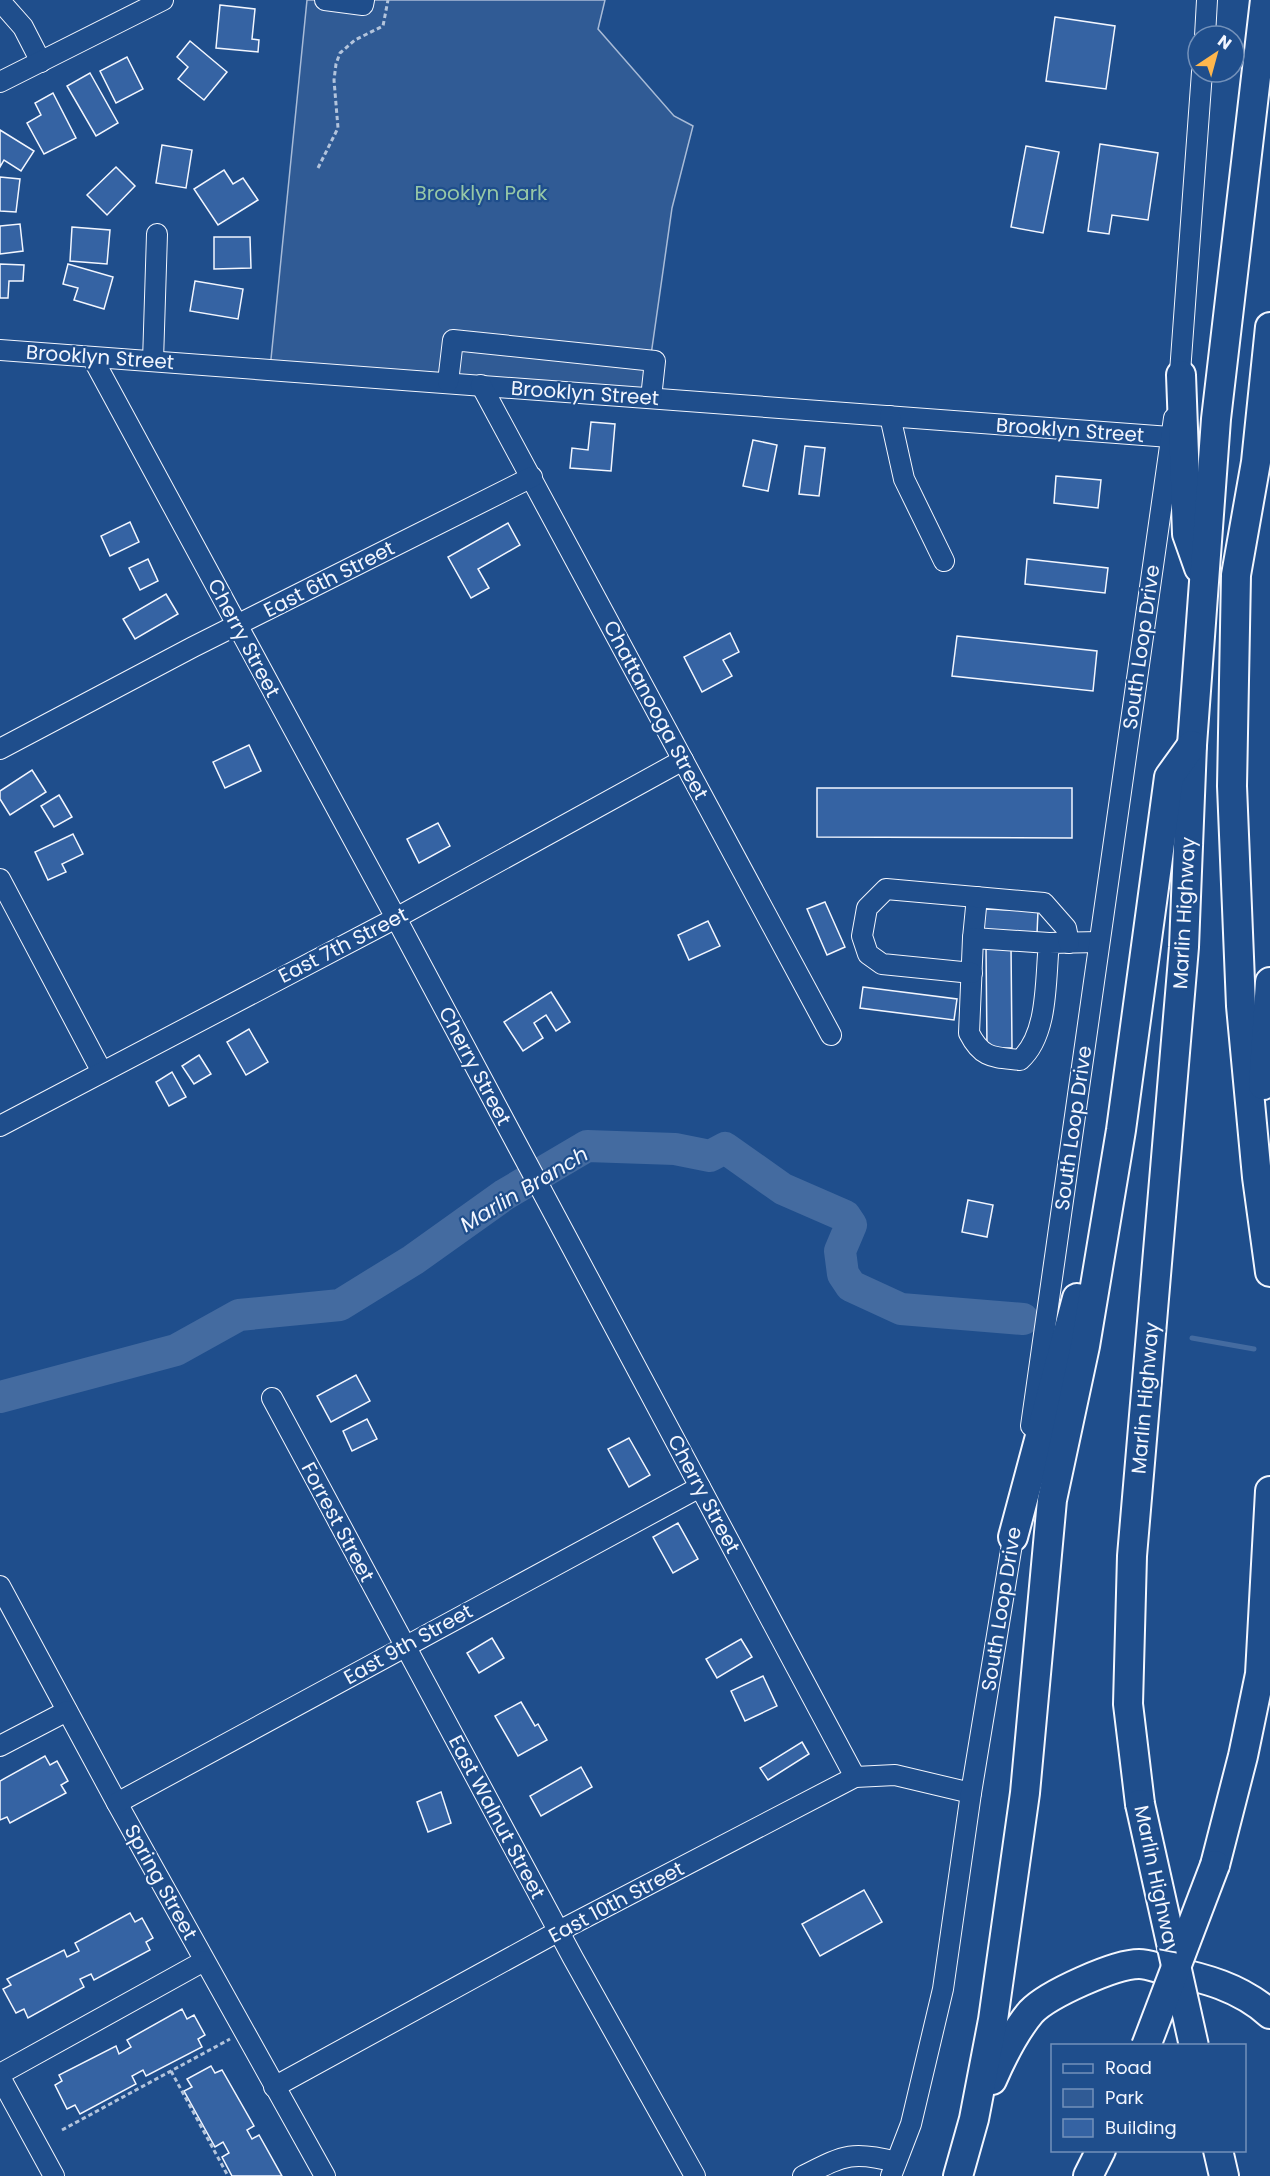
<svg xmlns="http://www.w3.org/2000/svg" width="1270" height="2176" font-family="Poppins,sans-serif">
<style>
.green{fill:#305b95;stroke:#a8bbd7;stroke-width:1.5}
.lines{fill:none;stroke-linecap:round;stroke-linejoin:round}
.stream{stroke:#446ba0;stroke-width:5}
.river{stroke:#446ba0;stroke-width:32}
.building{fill:#3563a3;stroke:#f2f6ff;stroke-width:1.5}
.minor-casing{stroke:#f2f6ff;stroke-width:22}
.highway-casing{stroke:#f2f6ff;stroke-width:32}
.path{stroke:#b3c4dc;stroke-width:3;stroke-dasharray:4.5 3;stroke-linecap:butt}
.minor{stroke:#1f4e8c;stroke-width:20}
.highway{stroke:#1f4e8c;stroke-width:28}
.highway-bridge-casing{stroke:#f2f6ff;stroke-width:32;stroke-linecap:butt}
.highway-bridge{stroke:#1f4e8c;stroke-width:28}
.labels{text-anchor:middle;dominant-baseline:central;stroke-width:4.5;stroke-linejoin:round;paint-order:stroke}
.park-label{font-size:20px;fill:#97c8a6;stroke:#1f4e8c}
.street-label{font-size:20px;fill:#f2f6ff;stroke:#1f4e8c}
.water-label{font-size:21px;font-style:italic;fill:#f2f6ff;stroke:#1f4e8c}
</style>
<rect width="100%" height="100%" fill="#1f4e8c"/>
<polygon class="green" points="307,0 605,0 598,29 674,116 693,126 672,208 645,397 270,369"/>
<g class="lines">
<polyline class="stream" points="1192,1338 1254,1349"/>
<polyline class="river" points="0,1397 176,1350 239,1315 340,1305 413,1260 504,1195 587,1146 675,1149 710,1156 725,1148 783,1189 845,1216 851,1225 840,1251 843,1274 851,1286 901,1309 1023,1319"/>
</g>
<g class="building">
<polygon points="220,5 255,9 252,39 259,40 258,52 216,48"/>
<polygon points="1055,17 1115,26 1106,89 1046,81"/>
<polygon points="190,41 227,72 204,100 178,79 188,67 177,57"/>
<polygon points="127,57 143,89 116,103 100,71"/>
<polygon points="90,73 118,123 96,136 67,86"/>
<polygon points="53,93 76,138 44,154 27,123 41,115 35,103"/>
<polygon points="0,130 34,151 21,171 4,160 0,167"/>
<polygon points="1100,144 1158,153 1148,220 1112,215 1109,234 1088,231"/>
<polygon points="162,145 192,150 186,188 156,183"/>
<polygon points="1026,146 1059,152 1043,233 1011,227"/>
<polygon points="116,167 135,186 107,215 87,195"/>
<polygon points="224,170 233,184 243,178 258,200 218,225 194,189"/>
<polygon points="0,177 20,179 16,212 0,211"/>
<polygon points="20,224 23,251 0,254 0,226"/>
<polygon points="72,227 110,230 107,264 70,261"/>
<polygon points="214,237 250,237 251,268 214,269"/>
<polygon points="0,264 24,265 23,281 9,281 8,298 0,298"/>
<polygon points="68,264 113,277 104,309 74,300 78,288 63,284"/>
<polygon points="195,281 243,289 238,319 190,311"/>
<polygon points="591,422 615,424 611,471 570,468 572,448 588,450"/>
<polygon points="753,440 777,445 768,491 743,486"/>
<polygon points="805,446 825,448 819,496 799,494"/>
<polygon points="1056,476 1101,480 1098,508 1054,503"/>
<polygon points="130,522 139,542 110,556 101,536"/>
<polygon points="508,523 520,545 478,569 489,588 471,598 448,557"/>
<polygon points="148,559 158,581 140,590 129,568"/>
<polygon points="1027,559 1108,568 1105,593 1025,584"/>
<polygon points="166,594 178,614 135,639 123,619"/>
<polygon points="730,633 739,652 723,660 732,676 702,692 684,657"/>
<polygon points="957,636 1097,651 1093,691 952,676"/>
<polygon points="249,745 261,771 225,788 213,762"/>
<polygon points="32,770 46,792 10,815 0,799 0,791"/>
<polygon points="817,788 1072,788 1072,838 817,837"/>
<polygon points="59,795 72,817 54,827 41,806"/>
<polygon points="438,823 450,846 419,863 407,839"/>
<polygon points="73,834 83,854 62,864 66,872 48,880 35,852"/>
<polygon points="825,902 845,947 827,955 807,909"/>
<polygon points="983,909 1038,911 1037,934 983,932"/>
<polygon points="708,921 720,946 689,960 678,935"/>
<polygon points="986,946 1011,946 1012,1048 987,1048"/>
<polygon points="863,987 957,999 954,1020 860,1008"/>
<polygon points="551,992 570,1022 556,1031 546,1015 534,1023 543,1038 523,1051 504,1022"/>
<polygon points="249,1029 268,1062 246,1075 227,1042"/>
<polygon points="199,1055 211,1074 194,1084 182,1066"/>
<polygon points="172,1072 186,1097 169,1106 156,1082"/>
<polygon points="968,1200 993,1205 987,1237 962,1232"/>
<polygon points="356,1375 370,1401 331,1422 317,1396"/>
<polygon points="367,1419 377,1439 352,1451 343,1431"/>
<polygon points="629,1438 650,1475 629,1487 608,1449"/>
<polygon points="678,1523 698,1559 673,1573 653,1537"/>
<polygon points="492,1638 504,1658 479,1673 467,1653"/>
<polygon points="741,1639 752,1657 717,1678 706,1659"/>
<polygon points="763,1676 777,1706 745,1721 731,1691"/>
<polygon points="521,1702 535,1726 538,1724 547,1740 518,1756 495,1716"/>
<polygon points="802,1742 809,1754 768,1780 760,1768"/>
<polygon points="45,1756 50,1765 57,1761 68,1781 61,1785 66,1793 10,1823 7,1817 0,1820 0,1781"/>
<polygon points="581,1767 592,1787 541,1816 530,1796"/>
<polygon points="441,1792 451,1823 428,1832 417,1802"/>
<polygon points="864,1890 882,1922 820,1956 802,1924"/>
<polygon points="130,1913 135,1922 142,1918 153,1938 146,1942 150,1950 94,1980 91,1974 80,1979 84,1987 28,2018 24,2009 16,2013 3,1989 11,1985 7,1979 64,1950 67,1957 79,1951 75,1943"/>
<polygon points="182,2009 187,2019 194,2015 205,2035 198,2039 202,2047 146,2076 143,2070 132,2076 136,2084 80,2114 75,2105 67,2109 55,2085 62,2081 59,2075 116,2046 119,2054 131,2047 127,2040"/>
<polygon points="211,2066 215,2073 222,2070 254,2126 247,2130 252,2139 259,2135 282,2176 232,2176 222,2157 229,2153 223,2142 215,2147 184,2091 192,2087 187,2079"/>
</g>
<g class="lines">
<g class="minor-casing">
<g id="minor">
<polyline points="325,0 363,5 364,0"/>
<polyline points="0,1 23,27 41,62"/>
<polyline points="1205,36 1207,0"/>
<polyline points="0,82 163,0"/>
<polyline points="0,350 1170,437"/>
<polyline points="92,357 396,918 855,1777"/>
<polyline points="153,361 157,234"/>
<polyline points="448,382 453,340 655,361 651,398"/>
<polyline points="481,385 831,1035"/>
<polyline points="1179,386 1202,72"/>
<polyline points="890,416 904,479 944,561"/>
<polyline points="0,749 193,647 532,477"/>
<polyline points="0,879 102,1072"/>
<polyline points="973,938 977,897"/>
<path d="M1049 943 973 938 969 1033C982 1059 994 1057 1020 1060 1049 1034 1045 979 1049 943L1099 942"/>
<polyline points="972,973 882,964 868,954 862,936 867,908 886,889 1044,903 1066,928 1069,943"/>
<polyline points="0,1126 396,918 683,760"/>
<polyline points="272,1398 573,1958 695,2176"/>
<polyline points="1031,1426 1174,418"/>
<polyline points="0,1586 117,1803 325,2176"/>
<polyline points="0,1746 67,1711"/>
<polyline points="117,1803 700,1487"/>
<polyline points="0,2074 204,1961"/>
<polyline points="0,2077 54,2176"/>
<polyline points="274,2087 559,1931 855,1777 895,1775 971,1793"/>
<path d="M803 2176C843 2156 851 2150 896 2162"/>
<polyline points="891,2176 911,2124 943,1989 971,1793 1015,1526"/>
</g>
</g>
<g class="highway-casing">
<g id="highway">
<polyline points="1270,327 1256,462 1236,575 1232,786 1241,1006 1257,1177 1270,1272"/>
<polyline points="1181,375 1187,534 1199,568"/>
<polyline points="1263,1085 1270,982"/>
<polyline points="1013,1537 1077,1298"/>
<polyline points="1140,1804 1128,1704 1132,1556 1184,947 1192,745 1216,419 1265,0"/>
<polyline points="1215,1865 1243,1756 1260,1674 1270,1491"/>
<path d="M992 2080C1002 2057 1015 2031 1031 2012 1048 1994 1115 1964 1139 1964 1148 1964 1157 1968 1166 1970 1204 1978 1240 1987 1270 2014"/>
<polyline points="1218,2150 1224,2176"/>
<polyline points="958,2176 974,2119 993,2020 1025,1793 1052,1500 1085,1346 1121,1130 1169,777 1192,745"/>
<polyline points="1088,2176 1101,2150"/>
</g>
</g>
<g class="path">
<polyline points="318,168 338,128 334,80 336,64 340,53 355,40 383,26 388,0"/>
<polyline points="171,2071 228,2176"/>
<polyline points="62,2130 230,2039"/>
</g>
<use href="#minor" class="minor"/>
<use href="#highway" class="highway"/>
<g class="highway-bridge-casing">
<g id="highway-bridge">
<polyline points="1140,1804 1194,2046"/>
<polyline points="1146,2046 1215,1865"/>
</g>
</g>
<use href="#highway-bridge" class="highway-bridge"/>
</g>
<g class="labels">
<g class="park-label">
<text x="481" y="193">Brooklyn Park</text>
</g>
<g class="street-label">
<text transform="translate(100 357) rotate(4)">Brooklyn Street</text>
<text transform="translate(585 393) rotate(4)">Brooklyn Street</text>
<text transform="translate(1070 430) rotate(4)">Brooklyn Street</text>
<text transform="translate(329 579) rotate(-27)">East 6th Street</text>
<text transform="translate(244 638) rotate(62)">Cherry Street</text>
<text transform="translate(1141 647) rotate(-82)">South Loop Drive</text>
<text transform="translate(656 710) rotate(62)">Chattanooga Street</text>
<text transform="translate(1184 913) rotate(-87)">Marlin Highway</text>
<text transform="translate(343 945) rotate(-27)">East 7th Street</text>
<text transform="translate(475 1066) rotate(62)">Cherry Street</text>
<text transform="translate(1073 1128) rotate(-82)">South Loop Drive</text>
<text transform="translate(1145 1398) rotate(-85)">Marlin Highway</text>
<text transform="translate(704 1494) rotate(62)">Cherry Street</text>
<text transform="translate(338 1522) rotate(62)">Forrest Street</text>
<text transform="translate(1001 1609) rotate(-81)">South Loop Drive</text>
<text transform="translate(408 1644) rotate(-29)">East 9th Street</text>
<text transform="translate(497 1817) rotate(62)">East Walnut Street</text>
<text transform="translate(1157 1880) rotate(78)">Marlin Highway</text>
<text transform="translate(161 1882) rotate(61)">Spring Street</text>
<text transform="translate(616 1902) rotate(-28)">East 10th Street</text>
</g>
<g class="water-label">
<text transform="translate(524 1189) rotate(-31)">Marlin Branch</text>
</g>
</g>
<rect x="1051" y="2044" width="195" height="108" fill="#1f4e8c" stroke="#7391ba" stroke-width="1.5"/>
<rect x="1063" y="2064" width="30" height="9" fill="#1f4e8c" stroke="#7391ba" stroke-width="1.5"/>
<text x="1105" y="2074" font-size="18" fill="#f2f6ff">Road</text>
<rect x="1063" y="2089" width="30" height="18" fill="#305b95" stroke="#7391ba" stroke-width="1.5"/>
<text x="1105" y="2104" font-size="18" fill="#f2f6ff">Park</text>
<rect x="1063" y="2119" width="30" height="18" fill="#3563a3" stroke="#7391ba" stroke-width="1.5"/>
<text x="1105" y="2134" font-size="18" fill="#f2f6ff">Building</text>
<g transform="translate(1216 54) rotate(36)"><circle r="28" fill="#1f4e8c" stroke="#7391ba" stroke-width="1.5"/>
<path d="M0-4.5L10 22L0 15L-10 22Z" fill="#ffb74d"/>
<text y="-9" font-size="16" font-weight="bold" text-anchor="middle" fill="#f2f6ff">N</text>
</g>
</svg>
